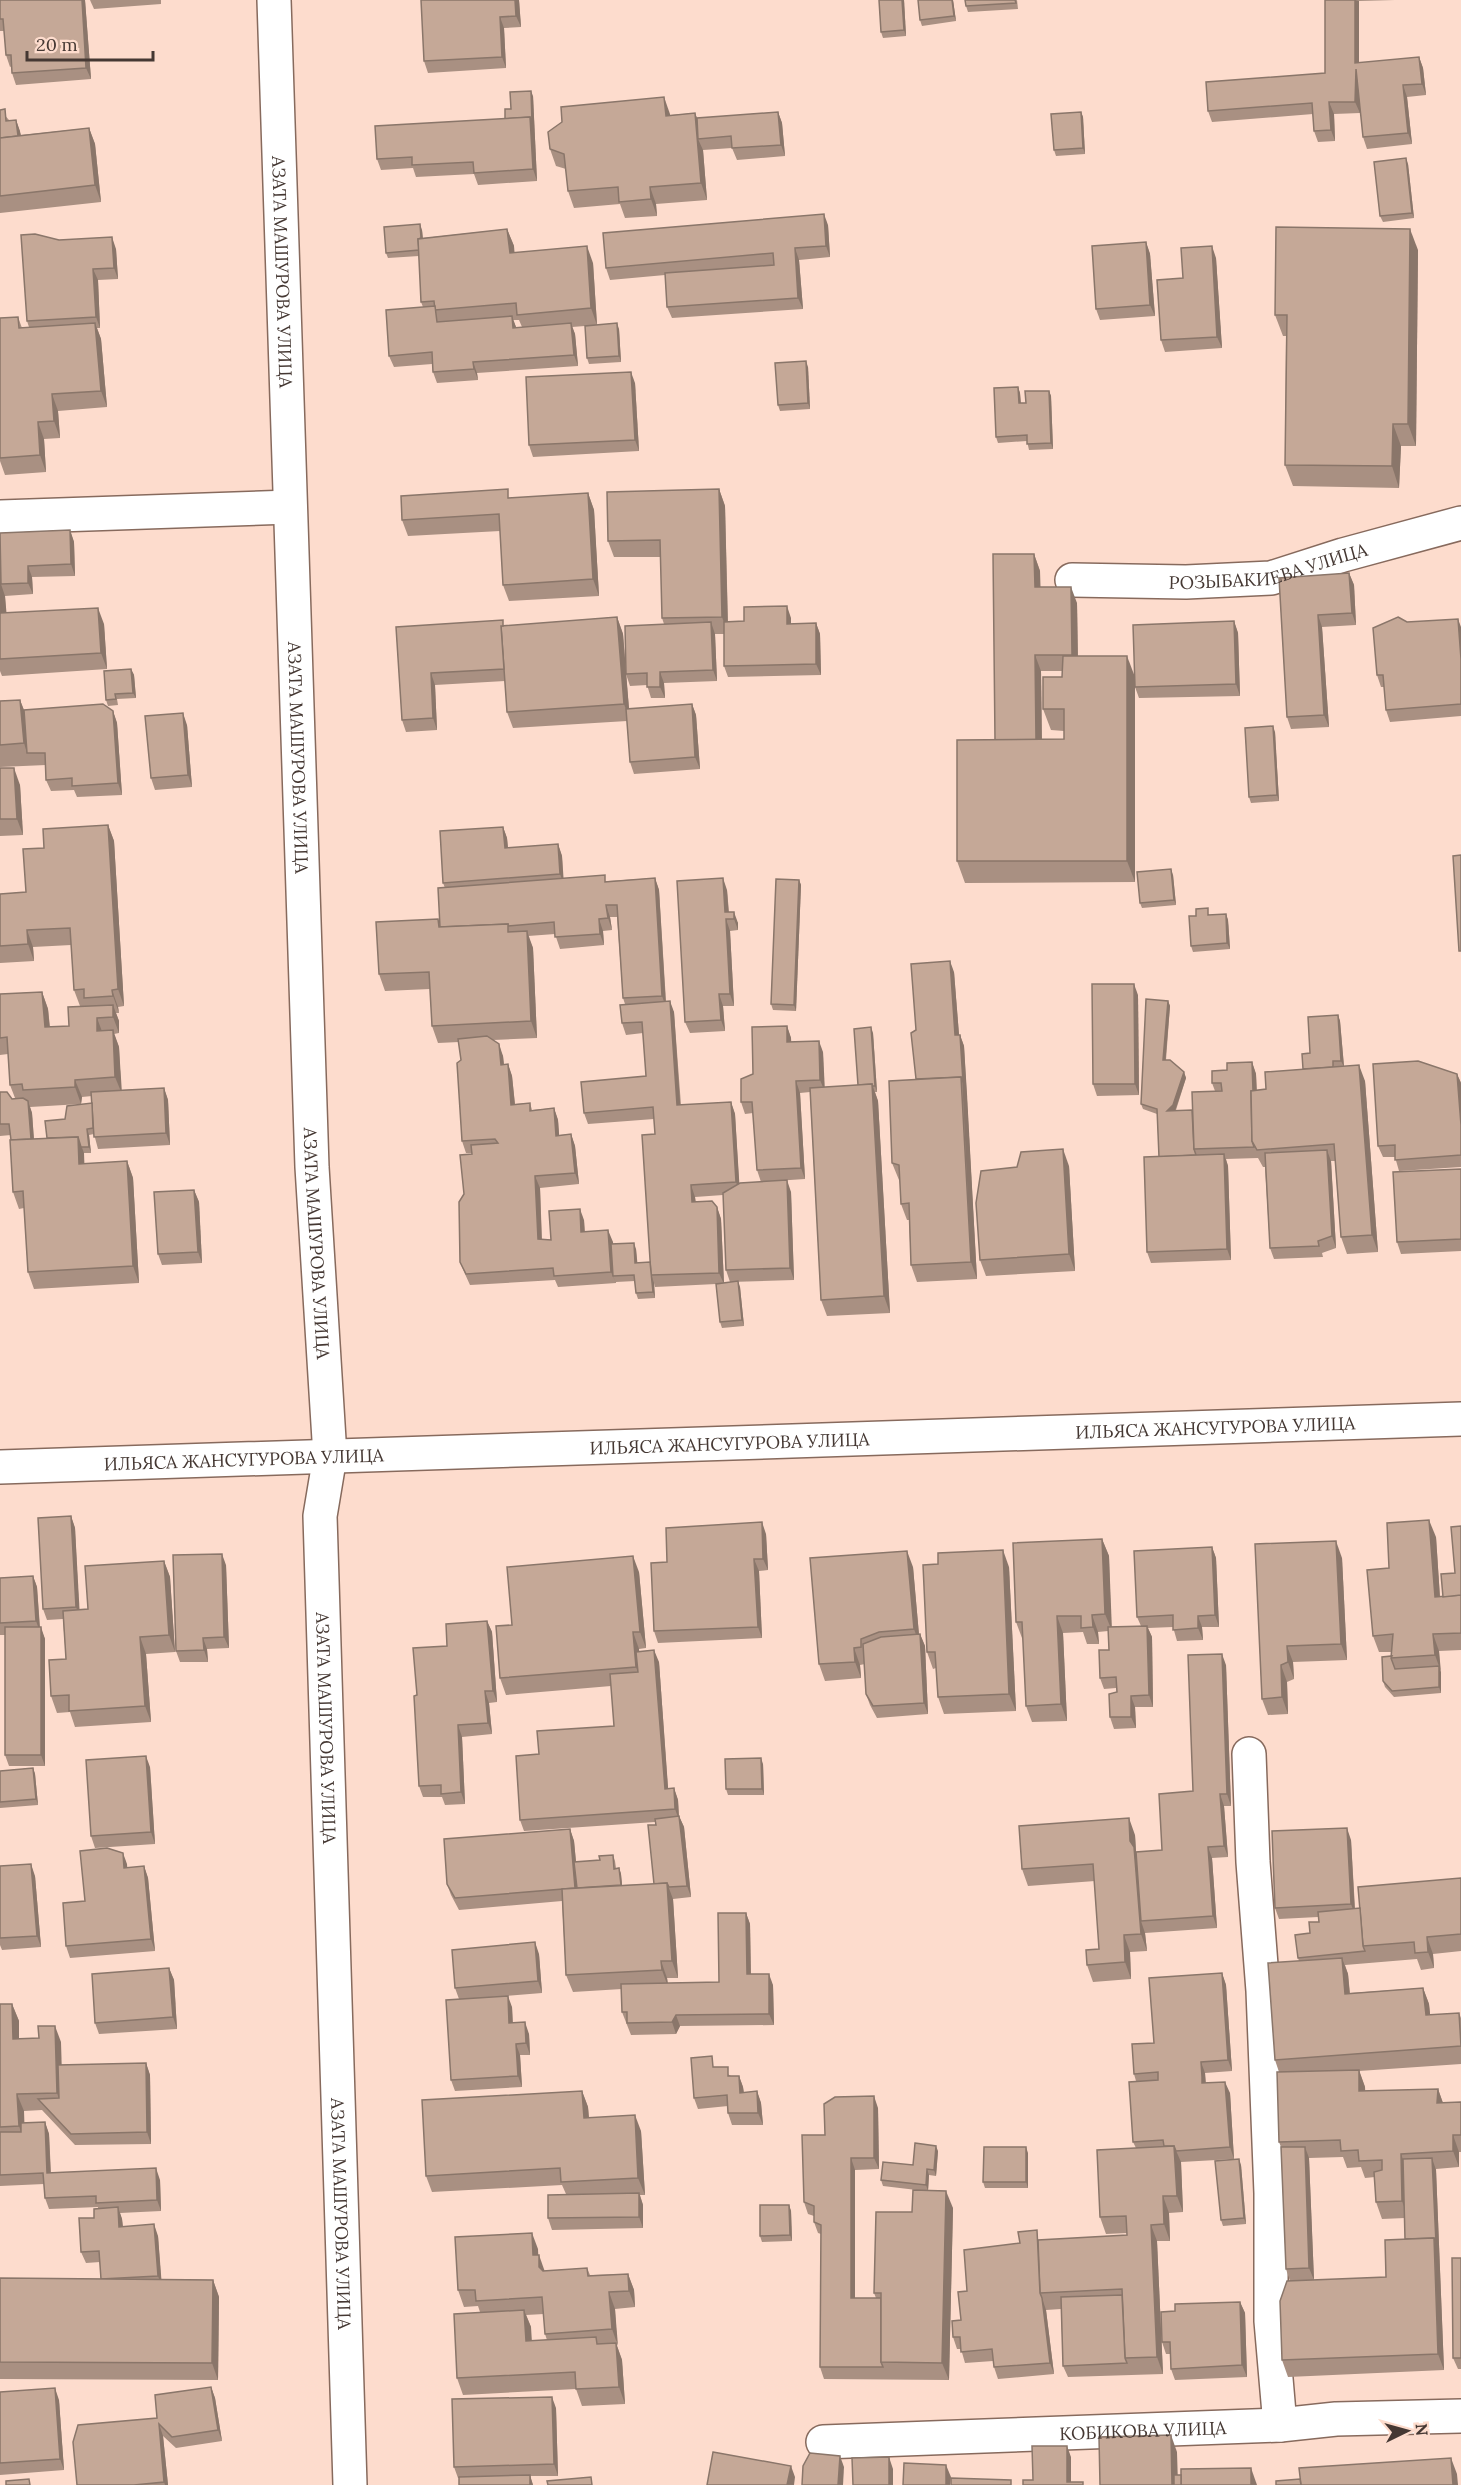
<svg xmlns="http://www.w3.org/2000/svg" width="1461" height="2485" font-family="Lora,serif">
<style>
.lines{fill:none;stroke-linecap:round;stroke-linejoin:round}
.minor-casing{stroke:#876a5d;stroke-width:36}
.tertiary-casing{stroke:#876a5d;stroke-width:36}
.minor{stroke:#fff;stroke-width:33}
.tertiary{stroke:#fff;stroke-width:33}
.wall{fill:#a99082;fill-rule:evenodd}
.shaded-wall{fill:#8a766a}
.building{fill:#c5a897;stroke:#8a766a;stroke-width:1.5}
.labels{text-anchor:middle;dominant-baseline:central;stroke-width:4.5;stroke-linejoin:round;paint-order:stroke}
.street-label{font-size:18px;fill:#453833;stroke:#fddccd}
</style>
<rect width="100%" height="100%" fill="#fddccd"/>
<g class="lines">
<g class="minor-casing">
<g id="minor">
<path id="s1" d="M274 0 312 1167 330 1456 320 1516 350 2485"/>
<polyline points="0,517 290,507"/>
<path id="s2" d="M1072 580 1186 582 1271 578 1343 555 1461 523"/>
<polyline points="1249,1754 1253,1862 1263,1991 1271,2193 1271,2321 1280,2425"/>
<path id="s3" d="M823 2442 1280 2425 1336 2419 1461 2416"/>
</g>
</g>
<g class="tertiary-casing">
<g id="tertiary">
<path id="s4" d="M0 1467 1461 1419"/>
</g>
</g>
<use href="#minor" class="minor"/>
<use href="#tertiary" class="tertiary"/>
</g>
<g class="wall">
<polygon points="0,0 85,0 91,79 16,85 12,73 12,66 10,67 6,55 4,31 0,31"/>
<polygon points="90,0 161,0 161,4 94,9"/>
<polygon points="519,0 521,27 504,28 506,68 428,73 424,61"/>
<polygon points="879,0 904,0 906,36 883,38 881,32"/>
<polygon points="953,0 956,21 922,26 920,20"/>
<polygon points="1017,0 1018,9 968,12 966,6"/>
<polygon points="1325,0 1395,0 1359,1 1359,63 1419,57 1423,68 1426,95 1407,97 1412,144 1367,149 1363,137 1360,106 1360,113 1334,114 1335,141 1318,142 1314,131 1313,114 1212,122 1208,111 1325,73"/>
<polygon points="533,96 537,181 478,185 474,174 416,177 413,168 381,170 377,159 505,119 511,109"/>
<polygon points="0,110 9,120 16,120 21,135 89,128 95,144 101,202 0,213"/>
<polygon points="778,112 782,123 785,156 737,160 732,148 703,150 707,200 656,204 657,216 625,218 620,204 574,208 568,191 566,169 556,166 550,149 670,114 670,115 695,113 697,118"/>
<polygon points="1081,112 1083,117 1085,154 1056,156 1054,150"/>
<polygon points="1408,164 1414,218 1383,222 1380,216"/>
<polygon points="828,225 830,257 799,260 803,309 672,318 667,307 665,275 610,280 606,268"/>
<path d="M507 229 514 246V252L593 263 597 325 619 329 621 362 589 364 587 358 585 326 572 327 575 334 578 366 477 373 478 380 437 383 433 372 432 364 394 367 389 356 423 307 421 302 419 256 388 258 386 253 422 230 423 238ZM513 320H519L522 327H516Z"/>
<polygon points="59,240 116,249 118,279 98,280 100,328 97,328 101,339 107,407 58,411 60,438 44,439 46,472 5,475 0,461 0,318 18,317 22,328 29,327 27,321"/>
<polygon points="1146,242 1150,254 1155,316 1100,320 1096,309"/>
<polygon points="1418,250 1416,446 1401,446 1399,488 1293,486 1285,465 1286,336 1283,336 1275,315"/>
<polygon points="1216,258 1222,348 1165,352 1161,340 1183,278"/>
<polygon points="808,367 810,409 780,411 778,405"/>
<polygon points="635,383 639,451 533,457 529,445"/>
<polygon points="1018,387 1020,393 1021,403 1026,403 1049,391 1051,396 1053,449 1029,450 1027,441 998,443 996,437"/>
<polygon points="719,489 725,506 728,622 791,618 791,624 816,623 820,634 821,675 728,677 724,666 724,634 715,634 717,681 664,683 665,698 651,698 647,685 630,686 626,674 629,709 692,704 696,715 700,769 634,774 630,762 627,721 513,728 507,712 505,681 435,685 437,730 406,732 402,720 396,627 505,626 617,617 623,634 626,673 664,624 662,618 661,557 614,557 608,541"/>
<polygon points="588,493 594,510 599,596 509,601 503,585 500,531 408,536 402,520 511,498"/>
<polygon points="70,530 74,542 75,576 32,577 33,594 5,596 6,613 104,624 107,669 2,676 0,671 0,533"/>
<path d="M1034 554 1040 571V587L1077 603 1078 656 1135 677V882L965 883 957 861 995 740ZM1041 671H1062V677L1043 709 1051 730 1064 731V739H1042Z"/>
<polygon points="1349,573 1354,585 1356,625 1322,627 1329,727 1291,729 1287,717 1279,578"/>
<polygon points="1234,621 1238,633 1240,696 1139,698 1135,687"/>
<polygon points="1407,622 1461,627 1461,716 1390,722 1386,710 1384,687 1381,687 1377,675"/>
<polygon points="131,669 134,675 136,698 117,699 118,705 108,706 106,700"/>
<polygon points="20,700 24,710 113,711 117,723 122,795 77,797 74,790 51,791 46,780 46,765 0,767 0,701"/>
<polygon points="187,725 192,787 155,790 151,778"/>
<polygon points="1275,732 1279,801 1251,803 1249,797"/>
<polygon points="0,768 20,785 23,835 0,836"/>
<path d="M108 825 114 841 124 1006 118 1007 119 1013H116L119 1021V1033L114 1034 119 1047 121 1090 164 1088 168 1100 170 1145 98 1149 94 1134 89 1135 91 1153H84V1164L127 1161 133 1178 139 1283 34 1289 28 1272 24 1208 19 1209 13 1192 11 1135 0 1136V1092L12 1099 15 1098 10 1085 8 1054 0 1055V994L42 992 48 1009 50 1027 69 1026 80 1006 74 990 71 945 33 947 34 961 0 963V894L26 892 44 848ZM92 1096V1103L47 1138 34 1139 32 1113 30 1107 81 1104 82 1097Z"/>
<path d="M503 827 507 838 508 848 558 844 562 856 563 878 607 881 655 878 659 890 666 1001 674 1012 681 1105 731 1102 735 1114 739 1183 761 1182 757 1170 753 1113 745 1114 741 1102 753 1074 787 1026 791 1038V1042L823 1052 824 1087 858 1085 873 1033 877 1092H875L878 1101 890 1313 827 1316 821 1300 810 1092 800 1093 805 1179 775 1181 791 1192 794 1280 730 1282 726 1270 723 1195 695 1197 696 1202 717 1207 721 1219 724 1283 740 1287 744 1326 722 1328 720 1322 716 1284 655 1287 654 1283 655 1298 638 1299 636 1293 635 1281 616 1282V1283L558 1287 555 1280 470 1285 465 1274 460 1262 464 1194 472 1154V1153H466L462 1141 461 1060 459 1042 438 1043 432 1026 430 989 385 991 379 974 438 919 440 925 445 888 443 883ZM610 917H617L623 998 625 1004 622 1023 626 1035 643 1033 646 1076 584 1113 588 1124 654 1119 655 1134 650 1262 637 1263 636 1249 613 1244V1242L585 1232 584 1220 551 1240 542 1239 540 1188 579 1184 575 1146 571 1134 559 1135 558 1120 554 1108 532 1110 530 1103 515 1104 512 1076 508 1064 504 1065 503 1056 493 1040 537 1038 533 948 528 936 555 934 560 949 604 945 603 931 612 930Z"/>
<polygon points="1173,875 1176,905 1142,908 1140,903"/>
<polygon points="799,880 801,885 796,1011 773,1010 771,1004"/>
<polygon points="727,890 729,912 738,923 738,930 730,931 734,1006 723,1006 725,1031 690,1033 685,1022"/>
<polygon points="1226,914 1228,920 1230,949 1193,952 1191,946 1196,916"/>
<polygon points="954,972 959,1035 960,1035 964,1046 977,1279 917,1282 911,1265 909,1220 907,1220 901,1204 900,1180 899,1180 892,1163 916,1079"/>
<polygon points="1138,995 1139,1095 1097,1096 1093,1084"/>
<polygon points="1168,1001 1170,1006 1166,1060 1184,1072 1186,1078 1176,1110 1192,1110 1215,1091 1212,1083 1227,1070 1252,1062 1256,1074 1257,1090 1266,1089 1303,1069 1310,1053 1338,1015 1340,1021 1344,1066 1365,1081 1378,1252 1347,1254 1341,1237 1335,1161 1331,1161 1336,1248 1322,1253 1323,1257 1274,1259 1270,1248 1265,1167 1263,1167 1258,1158 1226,1159 1228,1166 1231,1260 1151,1263 1147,1252 1159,1157 1157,1114 1143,1109 1141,1104"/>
<polygon points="1457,1074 1461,1083 1461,1167 1399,1171 1395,1157 1383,1157 1378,1146"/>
<polygon points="1069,1166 1075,1271 986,1276 980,1260"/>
<polygon points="1461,1169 1461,1251 1401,1254 1397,1242"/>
<polygon points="194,1190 199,1202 202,1263 162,1265 158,1254"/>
<polygon points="71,1516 75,1528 79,1610 88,1609 164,1561 170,1577 175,1652 146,1654 151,1722 75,1727 70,1712 57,1713 51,1696 66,1659 63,1619 47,1620 43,1609"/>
<polygon points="1461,1526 1461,1650 1439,1651 1441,1693 1394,1697 1385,1687 1383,1681 1392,1656 1392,1652 1379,1652 1373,1636 1389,1568 1436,1537 1440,1597 1443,1597 1455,1573"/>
<polygon points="766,1534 768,1570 759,1571 762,1638 658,1643 654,1631 667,1562"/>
<polygon points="1102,1539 1109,1556 1111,1627 1141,1626 1137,1617 1212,1547 1216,1558 1219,1627 1202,1627 1203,1640 1177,1641 1173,1627 1148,1628 1152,1637 1153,1707 1135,1707 1136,1728 1114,1729 1110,1717 1117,1692 1116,1688 1104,1689 1100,1678 1109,1650 1108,1631 1098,1632 1099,1644 1087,1644 1083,1632 1063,1633 1067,1721 1032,1722 1026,1706 1023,1638 1022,1638 1016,1622"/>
<polygon points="1255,1544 1342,1558 1347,1660 1293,1662 1294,1679 1287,1682 1288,1714 1268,1715 1262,1699"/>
<polygon points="226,1565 229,1648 207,1649 208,1662 180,1662 176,1651"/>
<polygon points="913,1567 919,1635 920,1634 925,1646 928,1714 877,1718 870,1705 866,1694 865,1664 860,1665 861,1678 825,1681 819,1664"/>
<polygon points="1009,1567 1016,1711 944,1714 938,1697 936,1668 933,1669 927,1652"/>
<polygon points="639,1572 646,1648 639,1649 639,1651 659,1662 668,1789 674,1788 678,1800 679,1816 684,1827 691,1897 673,1899 678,1978 667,1978 668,1983 719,1982 746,1913 750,1924 751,1974 773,1985 774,2025 680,2026 676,2034 631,2035 622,2012 622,1989 573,1992 566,1975 562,1901 459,1910 451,1895 447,1884 570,1829 574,1841 576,1862 600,1860 613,1855 615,1861 616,1868 619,1868 621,1874 622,1885 654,1884 655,1822 524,1831 520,1820 539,1754 614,1726 611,1686 506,1695 500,1678 512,1625"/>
<polygon points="33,1576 37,1587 40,1627 45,1639 45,1766 9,1766 5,1755 5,1635 0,1635 0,1578"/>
<polygon points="487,1621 492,1632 497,1702 489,1703 492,1734 462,1737 465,1804 445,1805 442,1797 423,1797 419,1786 417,1695 447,1646"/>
<polygon points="1226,1665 1231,1806 1224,1806 1228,1857 1212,1858 1217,1928 1145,1933 1147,1951 1130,1952 1131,1979 1093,1982 1087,1965 1099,1949 1095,1881 1028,1886 1022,1869 1135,1835 1136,1852 1162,1850 1193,1791"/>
<polygon points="763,1764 764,1795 728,1795 726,1789"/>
<polygon points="150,1767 155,1844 95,1848 91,1836"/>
<polygon points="33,1768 35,1774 38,1805 0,1808 0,1771"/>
<polygon points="1351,1840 1355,1908 1360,1908 1461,1878 1461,1951 1433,1954 1434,1968 1421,1970 1417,1959 1345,1965 1348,1974 1350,1993 1423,1988 1429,2004 1430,2015 1459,2013 1461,2018 1461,2064 1359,2071 1365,2087 1365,2091 1438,2089 1443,2103 1461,2102 1461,2152 1459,2152 1459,2167 1436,2169 1444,2370 1288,2377 1282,2360 1386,2277 1405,2239 1405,2218 1382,2219 1376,2202 1375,2177 1365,2178 1361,2167 1347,2168 1343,2157 1309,2158 1314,2280 1290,2281 1286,2269 1281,2147 1279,2142 1279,2072 1275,2060 1299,1961 1298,1958 1310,1933 1319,1922 1318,1917 1279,1919 1275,1908"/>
<polygon points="127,1864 127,1868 144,1866 148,1878 155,1951 70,1958 66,1946 85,1901"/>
<polygon points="0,1866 35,1876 41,1947 2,1950 0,1945"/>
<polygon points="539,1954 542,1993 494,1997 512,2007 513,2023 529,2034 530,2055 520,2055 522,2087 455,2091 451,2080 459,1999 455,1988"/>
<polygon points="169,1968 174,1980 177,2029 99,2034 95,2023"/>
<polygon points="1222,1973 1226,1985 1232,2071 1205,2073 1206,2083 1230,2093 1234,2159 1181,2162 1183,2212 1169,2213 1170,2241 1157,2241 1163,2374 1068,2377 1063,2366 1061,2309 1046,2310 1054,2374 998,2379 994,2367 993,2361 965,2363 961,2349 957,2349 953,2337 961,2320 967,2291 1020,2243 1041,2240 1127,2235 1127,2233 1106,2234 1100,2217 1136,2148 1133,2142 1136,2081 1134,2074 1154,2043"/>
<polygon points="0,2004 12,2004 19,2021 19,2039 61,2042 61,2065 146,2063 150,2075 151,2144 75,2145 42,2110 24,2111 24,2123 45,2122 49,2134 51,2173 160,2180 161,2211 120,2213 122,2219 123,2227 158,2236 161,2279 213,2280 219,2297 218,2380 0,2379 0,2278 101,2279 100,2262 86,2263 81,2252 94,2218 98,2209 98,2207 49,2209 45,2198 44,2184 0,2186"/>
<polygon points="716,2067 731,2076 739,2076 743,2087 744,2093 757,2091 761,2103 763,2125 732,2125 728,2113 728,2106 698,2109 694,2098"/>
<polygon points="582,2091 588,2107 589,2117 641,2131 645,2195 640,2195 643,2205 643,2228 552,2230 548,2218 566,2194 562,2185 432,2192 426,2176"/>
<polygon points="878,2108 879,2169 855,2170 855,2298 876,2298 874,2293 912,2212 925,2191 883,2186 881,2180 913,2165 938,2151 936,2176 929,2175 928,2191 953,2208 949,2380 824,2379 820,2367 821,2234 818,2233 814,2222 814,2216 808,2214 804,2202 825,2135"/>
<polygon points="1028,2153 1028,2188 985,2188 983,2182"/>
<polygon points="1241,2165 1246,2224 1223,2226 1221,2220"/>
<polygon points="789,2205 791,2211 792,2241 762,2242 760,2236"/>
<path d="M538 2249V2255L544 2271 587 2268 590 2275 628 2274 634 2290 635 2307 615 2309 617 2346 622 2360 625 2404 582 2406 576 2389 463 2395 457 2378 480 2312 478 2306 464 2307 458 2290ZM544 2314 545 2334 547 2340 531 2341V2327L526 2315Z"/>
<polygon points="1461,2258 1461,2369 1458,2369 1453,2358"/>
<polygon points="1240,2302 1245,2313 1247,2377 1175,2380 1171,2369 1170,2354 1166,2354 1162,2342 1175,2311"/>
<polygon points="211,2387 215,2398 222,2441 176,2448 163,2436 168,2485 77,2485 157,2418"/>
<polygon points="0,2392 59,2400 64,2470 0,2475"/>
<polygon points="556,2408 558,2476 530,2476 533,2485 459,2485 459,2478 458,2478 454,2467"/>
</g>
<g class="shaded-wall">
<polygon points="82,0 85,0 91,79 86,68"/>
<polygon points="515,0 519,0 521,27 516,16"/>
<polygon points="902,0 904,0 906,36 904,30"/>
<polygon points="952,0 953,0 956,21 954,16"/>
<polygon points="1355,0 1359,1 1359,75 1355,63"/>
<polygon points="500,17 504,28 506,68 502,57"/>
<polygon points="1419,57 1423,68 1426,95 1422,84"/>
<polygon points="1356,69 1360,81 1360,113 1355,102"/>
<polygon points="1403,85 1407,97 1412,144 1408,133"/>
<polygon points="531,91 533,96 537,181 533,169 530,117"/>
<polygon points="664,97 670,114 672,132 666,116"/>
<polygon points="1329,102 1334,114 1335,141 1331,130"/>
<polygon points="778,112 782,123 785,156 781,145"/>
<polygon points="1081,112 1083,117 1085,154 1083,148"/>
<polygon points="695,113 701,129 698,139 703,150 707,200 701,183"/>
<polygon points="16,120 20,131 23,153 19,142"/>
<polygon points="89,128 95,144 101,202 95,185"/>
<polygon points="1406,158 1408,164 1414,218 1412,213"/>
<polygon points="650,187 656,204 657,216 651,199"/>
<polygon points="824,214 828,225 830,257 826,246"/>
<polygon points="420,224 422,230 424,255 422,249"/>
<polygon points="507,229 514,246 516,270 510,253"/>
<polygon points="1410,229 1418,250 1416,446 1408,424"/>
<polygon points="112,237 116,249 118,279 114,268"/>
<polygon points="1146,242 1150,254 1155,316 1150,305"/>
<polygon points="587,246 593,263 597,325 591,308"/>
<polygon points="1212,246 1216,258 1222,348 1217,337"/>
<polygon points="795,248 799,260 803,309 798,298"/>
<polygon points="93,269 98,280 100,328 96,317"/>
<polygon points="512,316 516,327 513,328"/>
<polygon points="95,323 101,339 107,407 101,391"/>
<polygon points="571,323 575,334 578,366 574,355"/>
<polygon points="617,323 619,329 621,362 619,356"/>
<polygon points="806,361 808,367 810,409 808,403"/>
<polygon points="473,362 477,373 478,380 474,369"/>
<polygon points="631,372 635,383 639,451 635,440"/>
<polygon points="1018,387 1020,393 1021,409 1019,403"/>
<polygon points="1049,391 1051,396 1053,449 1051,443"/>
<polygon points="52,394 58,411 60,438 54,421"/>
<polygon points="38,422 44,439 46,472 40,455"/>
<polygon points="1393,424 1401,446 1399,488 1392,466"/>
<polygon points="719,489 725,506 728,634 722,617"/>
<polygon points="588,493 594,510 599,596 593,579"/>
<polygon points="70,530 74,542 75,576 71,564"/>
<polygon points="1034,554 1040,571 1041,603 1035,587"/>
<polygon points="0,560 1,584 5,596 8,630 1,613 0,590"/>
<polygon points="28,566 32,577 33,594 28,583"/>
<polygon points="1349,573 1354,585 1356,625 1352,613"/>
<polygon points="1071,587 1077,603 1078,671 1072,655"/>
<polygon points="787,606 791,618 791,635 787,624"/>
<polygon points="98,608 104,624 107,669 101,653"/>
<polygon points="1318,615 1322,627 1329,727 1324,715"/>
<polygon points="617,617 623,634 630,721 624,704"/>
<polygon points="1458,619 1461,627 1461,659"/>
<polygon points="1234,621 1238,633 1240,696 1236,684"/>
<polygon points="711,622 715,634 717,681 713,670"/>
<polygon points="816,623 820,634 821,675 816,664"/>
<polygon points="1035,655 1041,671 1042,761 1036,744"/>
<polygon points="1127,656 1135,677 1135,882 1127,861"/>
<polygon points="131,669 134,675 136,698 133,693"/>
<polygon points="660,672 664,683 665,698 660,687"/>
<polygon points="431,673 435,685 437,730 433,718"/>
<polygon points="20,700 28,721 27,753 24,743"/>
<polygon points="692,704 696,715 700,769 695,757"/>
<polygon points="113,711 117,723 122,795 118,783"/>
<polygon points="183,713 187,725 192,787 188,775"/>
<polygon points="1273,726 1275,732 1279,801 1277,795"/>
<polygon points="14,768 20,785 23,835 17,819"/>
<polygon points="108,825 114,841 124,1006 118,989"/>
<polygon points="503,827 507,838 509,860 505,848"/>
<polygon points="558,844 562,856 564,885 560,874"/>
<polygon points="1171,869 1173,875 1176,905 1174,900"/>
<polygon points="655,878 659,890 666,1007 662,996"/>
<polygon points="723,878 727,890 729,919 725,912"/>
<polygon points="799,880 801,885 796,1011 794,1005"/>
<polygon points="606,905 610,917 612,930 608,918"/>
<polygon points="734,912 738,923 738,930 734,919"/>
<polygon points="1226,914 1228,920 1230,949 1227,943"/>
<polygon points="599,919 603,931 604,945 600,934"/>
<polygon points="726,919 730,931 734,1006 730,994"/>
<polygon points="27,930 33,947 34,961 28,944"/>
<polygon points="527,931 533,948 537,1038 531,1021"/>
<polygon points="950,961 954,972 960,1047 955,1035"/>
<polygon points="1134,984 1138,995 1139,1095 1135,1084"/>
<polygon points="112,990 118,1007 119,1013 113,996"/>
<polygon points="42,992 48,1009 51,1043 45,1027"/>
<polygon points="719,994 723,1006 725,1031 721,1020"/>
<polygon points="670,1001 674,1012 681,1117 677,1105"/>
<polygon points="1168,1001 1170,1006 1165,1066 1163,1060"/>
<polygon points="113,1005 119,1021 119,1033 113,1017"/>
<polygon points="1338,1015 1340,1021 1344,1067 1341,1061"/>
<polygon points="97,1018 103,1034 97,1031"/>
<polygon points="787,1026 791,1038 792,1053 787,1042"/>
<polygon points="871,1027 873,1033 877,1092 875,1086"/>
<polygon points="113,1030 119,1047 122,1094 115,1077"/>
<polygon points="960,1035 964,1046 967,1094 977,1279 971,1262"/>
<polygon points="819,1041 823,1052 825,1092 820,1080"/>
<polygon points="499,1044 503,1056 505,1076 501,1065"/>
<polygon points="1252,1062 1256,1074 1258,1150 1254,1145"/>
<polygon points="508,1064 512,1076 516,1116 511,1105"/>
<polygon points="1359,1065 1365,1081 1378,1252 1372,1235"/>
<polygon points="1184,1072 1186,1078 1175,1111 1167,1111"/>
<polygon points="1457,1074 1461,1083 1461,1125"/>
<polygon points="75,1080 82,1097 81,1104 75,1087"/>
<polygon points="796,1081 800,1093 805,1179 801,1168"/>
<polygon points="872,1084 878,1101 890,1313 884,1296"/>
<polygon points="164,1088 168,1100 170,1145 166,1133"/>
<polygon points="28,1101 32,1113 35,1156 31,1145"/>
<polygon points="731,1102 735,1114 740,1194 736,1182"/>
<polygon points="554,1108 558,1120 560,1147 556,1136"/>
<polygon points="87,1129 89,1135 91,1153 89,1147"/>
<polygon points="571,1134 575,1146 579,1184 575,1173"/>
<polygon points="78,1137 84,1153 85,1181 79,1164"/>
<polygon points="1063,1149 1069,1166 1075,1271 1069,1254"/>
<polygon points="1327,1150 1331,1161 1336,1248 1332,1236"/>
<polygon points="1224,1154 1228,1166 1231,1260 1227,1249"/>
<polygon points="127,1161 133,1178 139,1283 133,1266"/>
<polygon points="535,1176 540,1188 542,1251 538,1239"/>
<polygon points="787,1180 791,1192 794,1280 790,1268"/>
<polygon points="691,1185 695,1197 696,1213 692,1202"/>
<polygon points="194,1190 199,1202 202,1263 198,1252"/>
<polygon points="717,1207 721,1219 724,1284 719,1273"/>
<polygon points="580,1209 584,1220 585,1243 581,1232"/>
<polygon points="608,1230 613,1242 615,1276 613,1276 616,1283 611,1272"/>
<polygon points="634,1243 636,1249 638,1269 635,1263"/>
<polygon points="652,1277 654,1283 655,1298 653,1292"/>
<polygon points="738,1281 740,1287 744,1326 742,1320"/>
<polygon points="71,1516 75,1528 80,1618 76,1607"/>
<polygon points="1429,1520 1436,1537 1441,1614 1435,1597"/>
<polygon points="762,1522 766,1534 768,1570 763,1559"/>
<polygon points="1102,1539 1109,1556 1112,1631 1105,1614"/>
<polygon points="1336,1541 1342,1558 1347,1660 1341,1644"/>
<polygon points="1212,1547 1216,1558 1219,1627 1215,1615"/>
<polygon points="1003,1550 1009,1567 1016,1711 1009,1694"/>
<polygon points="907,1551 913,1567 920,1646 914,1629"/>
<polygon points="222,1554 226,1565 229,1648 224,1637"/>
<polygon points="633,1556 639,1572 646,1648 640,1632"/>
<polygon points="754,1559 759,1571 762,1638 758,1627"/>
<polygon points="164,1561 170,1577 175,1652 169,1635"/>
<polygon points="33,1576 37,1587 40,1632 36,1621"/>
<polygon points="1092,1615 1098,1632 1099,1644 1093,1627"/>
<polygon points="1057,1616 1063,1633 1067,1721 1061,1704"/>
<polygon points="1198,1616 1202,1627 1203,1640 1198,1628"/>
<polygon points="487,1621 492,1632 497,1702 493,1691"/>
<polygon points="1147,1626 1152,1637 1153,1707 1149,1695"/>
<polygon points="41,1627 45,1639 45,1766 41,1755"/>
<polygon points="633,1632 639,1649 642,1683 636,1667"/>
<polygon points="920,1634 925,1646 928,1714 924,1703"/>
<polygon points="1433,1634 1439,1651 1441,1672 1435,1655"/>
<polygon points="140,1637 146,1654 151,1722 145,1706"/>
<polygon points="203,1638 207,1649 208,1662 204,1650"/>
<polygon points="1287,1646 1293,1662 1294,1679 1288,1662"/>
<polygon points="854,1648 860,1665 861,1678 855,1662"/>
<polygon points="654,1650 659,1662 669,1801 665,1789"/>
<polygon points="1222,1654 1226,1665 1231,1806 1227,1794"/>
<polygon points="1281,1665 1287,1682 1288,1714 1282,1697"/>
<polygon points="1439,1666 1441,1672 1441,1693 1439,1687"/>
<polygon points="485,1691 489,1703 492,1734 488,1723"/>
<polygon points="1131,1696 1135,1707 1136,1728 1131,1717"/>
<polygon points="458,1725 462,1737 465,1804 461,1792"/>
<polygon points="146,1756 150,1767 155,1844 151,1832"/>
<polygon points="761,1758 763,1764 764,1795 762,1789"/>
<polygon points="33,1768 35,1774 38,1805 36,1799"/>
<polygon points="674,1788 678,1800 679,1820 675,1809"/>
<polygon points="1220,1794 1224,1806 1228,1857 1224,1846"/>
<polygon points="679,1816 684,1827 691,1897 687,1886"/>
<polygon points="1129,1818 1135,1835 1136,1852 1140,1864 1141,1921 1145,1933 1147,1951 1141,1934 1130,1841"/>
<polygon points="1347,1828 1351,1840 1355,1915 1351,1904"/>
<polygon points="570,1829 574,1841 579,1894 575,1889"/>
<polygon points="1208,1847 1212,1858 1217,1928 1213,1916"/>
<polygon points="123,1853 127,1864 128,1880 124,1868"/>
<polygon points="31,1864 35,1876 41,1947 37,1936"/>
<polygon points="144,1866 148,1878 155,1951 151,1939"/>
<polygon points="619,1868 621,1874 623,1897 621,1891"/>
<polygon points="667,1883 673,1899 678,1978 672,1961"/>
<polygon points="746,1913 750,1924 751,1986 747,1974"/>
<polygon points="1124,1935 1130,1952 1131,1979 1125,1962"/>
<polygon points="1427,1937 1433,1954 1434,1968 1428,1952"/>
<polygon points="535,1942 539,1954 542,1993 538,1981"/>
<polygon points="1342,1958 1348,1974 1351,2010 1345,1994"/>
<polygon points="661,1961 667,1978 668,1987 662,1970"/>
<polygon points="169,1968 174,1980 177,2029 173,2017"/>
<polygon points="1222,1973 1226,1985 1232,2071 1228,2060"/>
<polygon points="769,1974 773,1985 774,2025 769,2014"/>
<polygon points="1423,1988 1429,2004 1432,2032 1426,2015"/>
<polygon points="508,1996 512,2007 513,2035 509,2023"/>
<polygon points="12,2004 19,2021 19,2056 13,2039"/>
<polygon points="676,2015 680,2026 676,2034 672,2022"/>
<polygon points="525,2022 529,2034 530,2055 526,2043"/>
<polygon points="55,2026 61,2042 63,2110 57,2093"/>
<polygon points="516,2044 520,2055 522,2087 518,2076"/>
<polygon points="1201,2062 1205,2073 1206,2094 1202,2083"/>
<polygon points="146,2063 150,2075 151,2144 147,2132"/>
<polygon points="1359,2070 1365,2087 1366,2108 1359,2091"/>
<polygon points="739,2076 743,2087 745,2104 740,2093"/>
<polygon points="1225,2082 1230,2093 1234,2159 1230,2147"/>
<polygon points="1438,2089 1444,2106 1437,2103"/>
<polygon points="582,2091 588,2107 590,2134 584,2118"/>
<polygon points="757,2091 761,2103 763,2125 758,2113"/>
<polygon points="17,2094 24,2111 25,2143 19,2126"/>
<polygon points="874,2096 878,2108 879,2169 874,2158"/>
<polygon points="635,2115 641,2131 645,2195 638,2178"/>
<polygon points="45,2122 49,2134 51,2184 47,2173"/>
<polygon points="1453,2135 1459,2152 1459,2167 1453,2151"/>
<polygon points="936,2146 938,2151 936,2176 934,2170"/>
<polygon points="1174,2146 1181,2162 1183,2212 1177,2196"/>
<polygon points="1026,2147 1028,2153 1028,2188 1026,2182"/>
<polygon points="1305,2147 1309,2158 1314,2280 1309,2268"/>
<polygon points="1401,2154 1407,2171 1408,2218 1402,2201"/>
<polygon points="851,2158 855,2170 855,2309 851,2298"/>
<polygon points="1432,2158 1436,2170 1444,2370 1438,2354"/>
<polygon points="1239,2159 1241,2165 1246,2224 1244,2218"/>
<polygon points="156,2168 160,2180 161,2211 157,2200"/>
<polygon points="927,2169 929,2175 928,2191 926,2185"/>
<polygon points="946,2191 953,2208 949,2380 942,2363"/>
<polygon points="639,2193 643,2205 643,2228 639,2217"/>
<polygon points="1163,2196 1169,2213 1170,2241 1164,2224"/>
<polygon points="789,2205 791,2211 792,2241 790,2235"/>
<polygon points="118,2207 122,2219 124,2238 119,2227"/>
<polygon points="154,2224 158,2236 162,2287 158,2276"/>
<polygon points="1151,2225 1157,2241 1163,2374 1157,2357"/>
<polygon points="532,2233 538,2249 539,2272 533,2255"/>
<polygon points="539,2255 545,2272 545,2284 539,2267"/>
<polygon points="628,2274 634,2290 635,2307 629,2291"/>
<polygon points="213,2280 219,2297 218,2380 212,2363"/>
<polygon points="609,2292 615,2309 618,2346 612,2329"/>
<polygon points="1042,2298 1046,2310 1054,2374 1050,2363"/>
<polygon points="1240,2302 1245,2313 1247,2377 1242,2365"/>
<polygon points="524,2310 531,2327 533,2358 526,2341"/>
<polygon points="616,2343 622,2360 625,2404 619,2387"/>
<polygon points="211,2387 215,2398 222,2441 218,2430"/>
<polygon points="55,2388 59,2400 64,2470 60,2459"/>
<polygon points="552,2397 556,2408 558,2476 554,2464"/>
<polygon points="159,2424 163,2436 168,2485 165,2485 164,2482"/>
<polygon points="1171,2435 1177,2452 1178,2485 1172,2485"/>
<polygon points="1067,2446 1071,2457 1071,2485 1067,2482"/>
<polygon points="840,2456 844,2467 843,2485 838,2485"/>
<polygon points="889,2457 893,2469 893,2485 889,2485"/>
<polygon points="1451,2458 1457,2474 1458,2485 1453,2485"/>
<polygon points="946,2465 951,2477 950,2485 946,2485"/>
<polygon points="791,2466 795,2477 794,2485 787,2485"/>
<polygon points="1251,2468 1257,2485 1251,2485"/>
<polygon points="530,2475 533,2485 530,2485"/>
</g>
<g class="building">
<polygon points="0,0 82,0 86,68 12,73 11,55 6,55 3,19 0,19"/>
<polygon points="421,0 515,0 516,16 500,17 502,57 424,61"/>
<polygon points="879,0 902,0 904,30 881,32"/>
<polygon points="918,0 952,0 954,16 920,20"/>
<polygon points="965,0 1015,0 1016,3 966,6"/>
<polygon points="1325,0 1355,0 1355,63 1419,57 1422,84 1403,85 1408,133 1363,137 1356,69 1355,102 1329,102 1331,130 1314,131 1312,103 1208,111 1206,82 1325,73"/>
<polygon points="531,91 532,123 530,117 505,119 505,109 511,109 510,92"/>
<polygon points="664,97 666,116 695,113 701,183 650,187 651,199 619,202 618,187 568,191 564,154 550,149 548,132 562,122 561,107"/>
<polygon points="5,109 6,121 16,120 18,136 0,138 0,110"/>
<polygon points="778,112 781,145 732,148 731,136 698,139 697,118"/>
<polygon points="1081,112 1083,148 1054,150 1051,114"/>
<polygon points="530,117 533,169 474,173 473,162 412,165 412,157 377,159 375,126"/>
<polygon points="89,128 95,185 0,196 0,138"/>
<polygon points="1406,158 1412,213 1380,216 1374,162"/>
<polygon points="824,214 826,246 795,248 798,298 667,307 665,273 774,265 773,253 606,268 603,233"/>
<polygon points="420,224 421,238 418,239 419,250 386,253 384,227"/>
<polygon points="1276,227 1410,229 1408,424 1393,424 1392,466 1285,465 1287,315 1275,315"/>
<polygon points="507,229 510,253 587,246 591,308 517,315 516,303 435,310 434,301 421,302 418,239"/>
<polygon points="35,234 59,240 112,237 114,268 93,269 96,317 27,321 21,235"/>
<polygon points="1146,242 1150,305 1096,309 1092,246"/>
<polygon points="1212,246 1217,337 1161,340 1157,280 1183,278 1181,248"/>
<polygon points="435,306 437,322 512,316 513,328 571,323 574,355 473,362 474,369 433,372 432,352 389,356 386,310"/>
<polygon points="18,317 19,328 95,323 101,391 52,394 54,421 38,422 40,455 0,458 0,318"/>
<polygon points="617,323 619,356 587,358 585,326"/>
<polygon points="806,361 808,403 778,405 775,363"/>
<polygon points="631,372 635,440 529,445 526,377"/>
<polygon points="1018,387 1019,403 1026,403 1025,391 1049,391 1051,443 1027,444 1027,435 996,437 994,388"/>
<polygon points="508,489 508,498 588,493 593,579 503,585 499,514 402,520 401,496"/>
<polygon points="719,489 722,617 662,618 660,540 608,541 607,492"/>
<polygon points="70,530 71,564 28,566 28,583 1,584 0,533"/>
<polygon points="993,554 1034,554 1035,587 1071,587 1072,655 1035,655 1036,740 995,740"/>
<polygon points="1349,573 1352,613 1318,615 1324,715 1287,717 1279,578"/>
<polygon points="0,590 1,613 98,608 101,653 0,659"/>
<polygon points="787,606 787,624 816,623 816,664 724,666 724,622 744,621 744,607"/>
<polygon points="617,617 624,704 507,712 501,626"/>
<polygon points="1398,617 1407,622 1458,619 1461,659 1461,704 1386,710 1383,675 1377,675 1373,628"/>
<polygon points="503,620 503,626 501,626 504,669 431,673 433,718 402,720 396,627"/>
<polygon points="1234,621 1236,684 1135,687 1133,625"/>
<polygon points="711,622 713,670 660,672 660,687 647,687 647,673 626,674 625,626"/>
<polygon points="1063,656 1127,656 1127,861 957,861 957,740 1064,739 1064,709 1043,709 1043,677 1062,677"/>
<polygon points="131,669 133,693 115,694 116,699 106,700 104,671"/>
<polygon points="20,700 24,743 0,745 0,701"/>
<polygon points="103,704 113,711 118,783 72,786 72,778 46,780 45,753 27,753 24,710"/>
<polygon points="692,704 695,757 630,762 626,709"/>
<polygon points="183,713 188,775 151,778 145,716"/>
<polygon points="1273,726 1277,795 1249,797 1245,728"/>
<polygon points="0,768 14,768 17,819 0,819"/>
<polygon points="108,825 118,989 112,990 113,996 84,998 84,989 74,990 70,928 27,930 28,944 0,946 0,894 26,892 23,849 44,848 43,829"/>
<polygon points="503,827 505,848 558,844 560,874 443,883 440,831"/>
<polygon points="1461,855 1461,951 1459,951 1453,856"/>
<polygon points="1171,869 1174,900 1140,903 1137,872"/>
<polygon points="605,875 605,882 655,878 662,996 623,998 617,905 606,905 608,918 599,919 600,934 555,937 554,922 508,926 508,924 440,927 438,888"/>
<polygon points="723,878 725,912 734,912 734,919 726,919 730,994 719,994 721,1020 685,1022 677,881"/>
<polygon points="776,879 799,880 794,1005 771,1004"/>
<polygon points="1208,908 1208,915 1226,914 1227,943 1191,946 1189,916 1196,916 1196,909"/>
<polygon points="438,919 439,927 508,924 508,932 527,931 531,1021 432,1026 429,972 379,974 376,922"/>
<polygon points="950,961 955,1035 960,1035 963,1082 961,1077 916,1079 911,1033 916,1030 911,964"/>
<polygon points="1092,984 1134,984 1135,1084 1093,1084"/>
<polygon points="42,992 45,1027 69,1026 68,1007 113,1005 113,1017 97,1018 97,1031 113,1030 115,1077 75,1080 75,1087 23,1090 22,1084 10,1085 7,1037 0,1038 0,994"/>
<polygon points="1146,999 1168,1001 1163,1060 1170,1060 1184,1072 1173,1105 1167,1111 1192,1110 1194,1149 1196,1155 1159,1157 1157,1109 1141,1104"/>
<polygon points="670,1001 677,1105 731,1102 736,1182 691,1185 692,1202 712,1201 717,1207 719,1273 651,1275 642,1135 655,1134 653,1107 584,1113 581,1082 646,1076 642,1022 622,1023 620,1005"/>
<polygon points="1338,1015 1341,1061 1333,1061 1333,1067 1303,1069 1302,1054 1310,1053 1308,1017"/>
<polygon points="787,1026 787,1042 819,1041 820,1080 796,1081 801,1168 757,1170 752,1102 741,1102 741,1079 753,1074 752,1027"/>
<polygon points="871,1027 875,1086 872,1086 872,1084 858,1085 854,1029"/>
<polygon points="487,1036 499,1044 501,1065 508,1064 511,1105 530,1103 530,1111 554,1108 556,1136 571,1134 575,1173 535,1176 538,1239 551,1240 549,1211 580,1209 581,1232 608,1230 611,1272 554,1276 553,1268 466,1274 460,1262 459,1202 464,1194 460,1155 472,1154 471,1145 498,1143 495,1139 462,1141 457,1063 461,1060 458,1039"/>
<polygon points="1418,1061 1457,1074 1461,1125 1461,1155 1395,1160 1395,1145 1378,1146 1373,1064"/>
<polygon points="1252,1062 1253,1091 1251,1091 1252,1141 1254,1147 1194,1149 1192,1092 1222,1091 1221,1083 1212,1083 1212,1071 1227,1070 1227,1063"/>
<polygon points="1359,1065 1372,1235 1341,1237 1334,1144 1257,1150 1252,1141 1251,1091 1266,1089 1265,1072"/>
<polygon points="961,1077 971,1262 911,1265 909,1203 901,1204 899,1165 892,1163 889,1081"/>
<polygon points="872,1084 884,1296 821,1300 810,1088"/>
<polygon points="164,1088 166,1133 94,1137 91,1092"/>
<polygon points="0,1092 7,1092 12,1099 23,1098 28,1101 31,1139 11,1140 9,1124 0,1124"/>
<polygon points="92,1103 93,1128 87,1129 89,1147 81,1147 78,1137 47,1138 45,1121 65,1119 67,1106"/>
<polygon points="78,1137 79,1164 127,1161 133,1266 28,1272 23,1191 13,1192 10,1140"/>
<polygon points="1063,1149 1069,1254 980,1260 976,1203 981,1171 1017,1167 1021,1152"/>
<polygon points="1327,1150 1332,1236 1318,1241 1319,1246 1270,1248 1265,1153"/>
<polygon points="1224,1154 1227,1249 1147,1252 1144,1157"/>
<polygon points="1461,1169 1461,1239 1397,1242 1393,1172"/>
<polygon points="787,1180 790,1268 726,1270 723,1193 740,1183"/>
<polygon points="194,1190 198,1252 158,1254 154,1192"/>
<polygon points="634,1243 635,1263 650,1262 653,1292 636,1293 634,1275 613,1276 611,1244"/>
<polygon points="738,1281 742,1320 720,1322 716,1284"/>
<polygon points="71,1516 76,1607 43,1609 38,1518"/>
<polygon points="1429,1520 1435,1597 1461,1595 1461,1633 1433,1634 1435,1655 1391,1658 1393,1634 1373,1636 1367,1570 1389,1568 1387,1523"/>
<polygon points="762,1522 763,1559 754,1559 758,1627 654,1631 651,1563 667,1562 666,1528"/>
<polygon points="1461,1526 1461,1595 1443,1597 1441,1574 1455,1573 1451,1527"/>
<polygon points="1102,1539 1105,1614 1092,1615 1093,1627 1081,1628 1081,1616 1057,1616 1061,1704 1026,1706 1022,1622 1016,1622 1013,1543"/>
<polygon points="1336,1541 1341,1644 1287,1646 1288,1662 1281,1665 1282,1697 1262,1699 1255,1544"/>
<polygon points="1212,1547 1215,1615 1198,1616 1198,1628 1173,1630 1173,1615 1137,1617 1134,1551"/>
<polygon points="1003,1550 1009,1694 938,1697 935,1652 927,1652 923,1565 938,1564 938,1553"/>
<polygon points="907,1551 914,1629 879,1632 861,1639 861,1647 854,1648 855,1662 819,1664 810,1558"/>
<polygon points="222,1554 224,1637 203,1638 204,1650 176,1651 173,1555"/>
<polygon points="633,1556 640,1632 633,1632 636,1667 500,1678 496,1626 512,1625 507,1567"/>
<polygon points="164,1561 169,1635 140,1637 145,1706 69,1711 69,1695 51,1696 49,1660 66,1659 63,1611 88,1609 85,1566"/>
<polygon points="33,1576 36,1621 0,1623 0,1578"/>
<polygon points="487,1621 493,1691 485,1691 488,1723 458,1725 461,1792 441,1794 441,1785 419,1786 414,1696 417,1695 413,1648 447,1646 446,1624"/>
<polygon points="1147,1626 1149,1695 1131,1696 1131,1717 1110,1717 1109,1694 1117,1692 1116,1677 1100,1678 1099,1650 1109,1650 1108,1627"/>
<rect x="5" y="1627" width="36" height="128"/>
<polygon points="920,1634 924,1703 873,1706 866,1694 863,1644 881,1637"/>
<polygon points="654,1650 665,1789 674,1788 675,1809 520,1820 516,1756 539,1754 537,1731 614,1726 610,1674 638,1672 636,1652"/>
<polygon points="1222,1654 1227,1794 1220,1794 1224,1846 1208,1847 1213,1916 1141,1921 1136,1852 1162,1850 1159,1794 1193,1791 1188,1655"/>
<polygon points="1392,1656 1391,1658 1395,1669 1439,1666 1439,1687 1392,1691 1383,1681 1382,1657"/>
<polygon points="146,1756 151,1832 91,1836 86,1760"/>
<polygon points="761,1758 762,1789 726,1789 725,1759"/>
<polygon points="33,1768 36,1799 0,1802 0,1771"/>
<polygon points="679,1816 687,1886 669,1887 667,1883 654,1884 648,1825 656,1825 655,1819"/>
<polygon points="1129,1818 1130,1841 1134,1847 1141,1934 1124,1935 1125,1962 1087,1965 1086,1950 1099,1949 1093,1864 1022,1869 1019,1826"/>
<polygon points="1347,1828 1351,1904 1275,1908 1272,1831"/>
<polygon points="570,1829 575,1888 455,1898 447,1884 444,1839"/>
<polygon points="107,1848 123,1853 124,1868 144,1866 151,1939 66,1946 63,1903 85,1901 80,1851"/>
<polygon points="613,1855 614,1869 619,1868 621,1885 577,1888 574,1862 600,1860 599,1856"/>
<polygon points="31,1864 37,1936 0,1938 0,1866"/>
<polygon points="1461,1878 1461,1934 1427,1937 1428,1952 1415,1953 1414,1942 1363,1946 1358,1887"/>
<polygon points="667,1883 672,1961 661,1961 662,1970 566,1975 562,1889"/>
<polygon points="1360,1908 1363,1946 1365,1951 1298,1958 1295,1935 1310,1933 1309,1922 1319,1922 1318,1912"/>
<polygon points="718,1913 746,1913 747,1974 769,1974 769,2014 676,2015 672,2022 627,2023 627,2012 622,2012 621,1984 719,1982"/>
<polygon points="535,1942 538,1981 455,1988 452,1950"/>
<polygon points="1342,1958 1345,1994 1423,1988 1426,2015 1459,2013 1461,2046 1275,2060 1268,1963"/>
<polygon points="169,1968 173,2017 95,2023 92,1974"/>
<polygon points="1222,1973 1228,2060 1201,2062 1202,2077 1202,2083 1225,2082 1230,2147 1176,2151 1174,2146 1164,2146 1163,2140 1133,2142 1129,2082 1158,2080 1158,2072 1134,2074 1132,2044 1154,2043 1149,1978"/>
<polygon points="508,1996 509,2023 525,2022 526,2043 516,2044 518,2076 451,2080 446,2000"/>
<polygon points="0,2004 12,2004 13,2039 39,2038 38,2026 55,2026 57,2093 17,2094 19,2126 0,2127"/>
<polygon points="712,2056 713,2067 728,2067 728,2076 739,2076 740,2093 757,2091 758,2113 728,2113 727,2095 694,2098 691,2058"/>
<polygon points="146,2063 147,2132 71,2134 38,2099 59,2098 58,2065"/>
<polygon points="1359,2070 1359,2091 1438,2089 1437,2103 1461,2102 1461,2135 1453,2135 1453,2151 1401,2154 1402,2201 1376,2202 1374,2172 1382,2170 1382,2160 1359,2161 1358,2150 1341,2151 1340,2140 1279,2142 1277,2072"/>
<polygon points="582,2091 584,2118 635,2115 638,2178 561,2182 560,2168 426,2176 422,2100"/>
<polygon points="874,2096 874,2158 851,2158 851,2298 881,2298 881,2362 883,2367 820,2367 821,2225 814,2222 814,2206 804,2202 802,2135 825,2135 824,2104 835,2097"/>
<polygon points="45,2122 47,2173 156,2168 157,2200 96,2203 96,2196 45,2198 43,2173 0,2175 0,2132 21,2132 21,2123"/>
<polygon points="915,2143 936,2146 934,2170 927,2169 926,2185 881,2180 883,2162 913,2165"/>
<polygon points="1174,2146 1177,2196 1163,2196 1164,2224 1151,2225 1157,2357 1125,2358 1122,2289 1040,2293 1038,2240 1127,2235 1126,2216 1100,2217 1097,2150"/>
<polygon points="984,2147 1026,2147 1026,2182 983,2182"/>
<polygon points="1281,2147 1305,2147 1309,2268 1286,2269"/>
<polygon points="1432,2158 1436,2243 1434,2238 1405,2239 1403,2159"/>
<polygon points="1239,2159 1244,2218 1221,2220 1215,2161"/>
<polygon points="913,2190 946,2191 942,2363 881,2362 881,2293 874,2293 876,2212 912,2212"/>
<polygon points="639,2193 639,2217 548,2218 548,2195"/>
<polygon points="760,2205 789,2205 790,2235 760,2236"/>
<polygon points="118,2207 119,2227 154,2224 158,2276 101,2279 99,2251 81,2252 79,2218 94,2218 94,2209"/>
<polygon points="1037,2230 1040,2293 1042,2298 1050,2363 994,2367 992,2349 961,2352 960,2337 953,2337 952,2321 961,2320 958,2292 967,2291 964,2250 1020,2243 1018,2232"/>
<polygon points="532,2233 533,2255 539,2255 539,2267 543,2271 587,2268 588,2276 628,2274 629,2291 609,2292 612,2329 545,2334 542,2297 476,2301 475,2290 458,2290 455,2237"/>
<polygon points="1434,2238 1438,2354 1282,2360 1280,2301 1287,2281 1386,2277 1385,2240"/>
<polygon points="1452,2258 1461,2258 1461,2358 1453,2358"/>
<polygon points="0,2278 213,2280 212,2363 0,2362"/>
<polygon points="1122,2295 1125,2358 1127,2363 1063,2366 1061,2297"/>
<polygon points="1240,2302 1242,2365 1171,2369 1170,2342 1162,2342 1161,2312 1175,2311 1175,2304"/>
<polygon points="524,2310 526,2341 596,2337 597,2344 616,2343 619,2387 576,2389 575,2372 457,2378 454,2314"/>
<polygon points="211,2387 218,2430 172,2437 159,2424 164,2482 134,2485 77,2485 73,2442 78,2425 157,2418 155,2395"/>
<polygon points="55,2388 60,2459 0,2463 0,2392"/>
<polygon points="552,2397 554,2464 454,2467 452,2399"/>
<polygon points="1171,2435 1172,2485 1100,2485 1099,2437"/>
<polygon points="1032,2446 1067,2446 1067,2482 1083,2482 1083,2485 1023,2485 1023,2480 1033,2480"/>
<polygon points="713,2452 791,2466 787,2485 707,2485"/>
<polygon points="810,2453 840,2456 838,2485 802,2485 803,2466"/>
<polygon points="889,2457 889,2485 853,2485 852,2458"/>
<polygon points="1451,2458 1453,2485 1301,2485 1299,2468"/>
<polygon points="904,2463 946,2465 946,2485 903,2485"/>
<polygon points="1251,2468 1251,2485 1181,2485 1181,2469"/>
<polygon points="530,2475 530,2485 459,2485 459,2477"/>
<rect x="1174" y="2475" width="7" height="10"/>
<polygon points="591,2477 592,2485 548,2485 547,2481"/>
<polygon points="951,2478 1011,2480 1011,2485 951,2485"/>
<polygon points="29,2479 30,2485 6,2485 6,2481"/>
<polygon points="1300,2479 1301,2485 1276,2485 1276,2481"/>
</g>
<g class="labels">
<g class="street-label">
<text stroke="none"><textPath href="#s1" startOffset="272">АЗАТА МАШУРОВА УЛИЦА</textPath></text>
<text stroke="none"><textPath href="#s2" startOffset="198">РОЗЫБАКИЕВА УЛИЦА</textPath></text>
<text stroke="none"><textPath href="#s1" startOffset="758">АЗАТА МАШУРОВА УЛИЦА</textPath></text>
<text stroke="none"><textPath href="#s1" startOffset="1244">АЗАТА МАШУРОВА УЛИЦА</textPath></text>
<text stroke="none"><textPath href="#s4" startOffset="1216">ИЛЬЯСА ЖАНСУГУРОВА УЛИЦА</textPath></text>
<text stroke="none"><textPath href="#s4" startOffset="730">ИЛЬЯСА ЖАНСУГУРОВА УЛИЦА</textPath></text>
<text stroke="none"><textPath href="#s4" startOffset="244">ИЛЬЯСА ЖАНСУГУРОВА УЛИЦА</textPath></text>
<text stroke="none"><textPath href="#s1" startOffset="1730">АЗАТА МАШУРОВА УЛИЦА</textPath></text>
<text stroke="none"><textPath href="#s1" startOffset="2216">АЗАТА МАШУРОВА УЛИЦА</textPath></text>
<text stroke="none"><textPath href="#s3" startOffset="320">КОБИКОВА УЛИЦА</textPath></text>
</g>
</g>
<g transform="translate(1407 2431) rotate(85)" stroke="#fddccd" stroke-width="4.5" paint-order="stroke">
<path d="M0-4.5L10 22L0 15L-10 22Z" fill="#453833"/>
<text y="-9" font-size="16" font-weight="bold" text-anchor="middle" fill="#453833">N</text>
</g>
<path d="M27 51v9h126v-9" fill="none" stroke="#453833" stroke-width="3"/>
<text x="36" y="51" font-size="18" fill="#453833" stroke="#fddccd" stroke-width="4.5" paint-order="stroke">20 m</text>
</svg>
